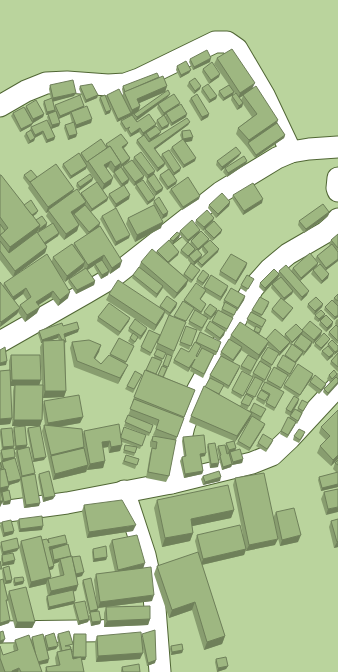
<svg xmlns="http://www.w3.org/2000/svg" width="338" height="672" font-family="Manrope,sans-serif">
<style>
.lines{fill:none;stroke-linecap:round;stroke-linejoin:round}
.minor-casing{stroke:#516735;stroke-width:23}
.minor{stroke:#fff;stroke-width:21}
.wall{fill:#889d6f;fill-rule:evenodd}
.shaded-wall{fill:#6f805a}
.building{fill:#9eb781;stroke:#6f805a}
</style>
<rect width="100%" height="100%" fill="#bad49d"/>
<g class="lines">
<g class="minor-casing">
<g id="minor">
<polyline points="0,106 26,91 46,83 67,82 108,85 125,84 139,79 215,42 227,42 237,49 264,95 291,152"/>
<polyline points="338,178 337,188 338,191"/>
<polyline points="0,342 86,293 113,277 221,192 277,158 291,152 309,149 338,147"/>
<polyline points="171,483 184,426 197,391 253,288 270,269 288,254 326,232 334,225 338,219"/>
<polyline points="124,491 145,555 154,596 160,672"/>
<polyline points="0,512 67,503 171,483 252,463 272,455 290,438 338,386"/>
<polyline points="0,632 156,630"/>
</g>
</g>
<use href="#minor" class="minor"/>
</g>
<g class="wall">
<path d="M217 58 253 88 285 135 284 138 255 158 247 147 236 134 238 128 252 117 243 104 242 107 237 110 231 100 232 96 235 94 234 92 233 95 223 101 218 95 219 91 229 85 214 64ZM243 96 241 100 239 98Z"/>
<polygon points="190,59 210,62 193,70 189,62"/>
<polygon points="177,66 191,70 189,73 180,78 176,70"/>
<polygon points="203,69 219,77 209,84 202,72"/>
<polygon points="159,77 167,86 165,92 139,103 140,106 139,111 168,97 162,102 179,105 186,117 171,126 165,117 166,114 164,116 169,124 168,127 160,131 156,123 157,120 162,116 157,108 158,105 136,121 137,122 155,126 159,135 190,122 188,125 155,149 161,157 162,154 180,171 174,175 176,184 167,190 159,179 160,175 168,169 165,164 164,166 157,172 136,143 137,140 142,136 139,132 130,137 127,132 127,131 125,132 120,124 121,121 130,116 117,122 109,104 110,113 105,115 99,100 100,97 106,98 107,95 123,95 123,94 122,89 123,86"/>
<polygon points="189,82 200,89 194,94 187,86"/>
<polygon points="50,85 74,96 53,101 54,108 55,105 84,106 84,107 92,119 91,123 75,128 77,134 76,137 68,140 64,128 65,125 72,123 70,115 70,114 59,119 60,123 59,126 51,129 55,137 54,140 46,143 42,134 35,138 34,141 28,144 24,136 26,133 30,130 31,127 49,124 47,117 48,115 46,115 43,104 44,101 51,99 49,89"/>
<polygon points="80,86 98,95 97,98 85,103 79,89"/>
<polygon points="202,88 217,96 216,99 209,103 201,92"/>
<polygon points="191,98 209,114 208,117 201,121 189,101"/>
<polygon points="26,106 44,114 43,117 33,123 31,126 20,132 11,116 13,113 25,109"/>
<polygon points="182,131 192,141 185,142 195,161 183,168 170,150 172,147 182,140 180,135"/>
<path d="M128 143 126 146 124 148 130 158 129 161 120 168 119 167V169H122L123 166 133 160 134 157 154 174 147 179 133 161 144 176 143 179 134 186 129 180 128 183 124 186 129 199 115 208 108 197 109 194 121 187 113 176 114 172 113 173 108 167 106 168 111 184 103 190 108 198 107 201 91 212 99 227 97 229 120 267 110 274 109 272 108 275 101 279 94 267 95 265 87 270 95 281 94 285 76 294 68 282 69 279 84 268 83 267V268L65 282 61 277 68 298 58 306 51 297 38 305 37 313 25 322 18 312 17 314 0 327V282L3 286 4 283 52 261 53 257 73 246 74 243 87 235 79 225 77 231 64 240 59 234 58 236 46 244 47 247 45 253 13 277 0 260V175L24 205 38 211 36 214 33 216 36 220 47 223 46 227 38 232 37 231V233L52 224 46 216 48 212 46 213 28 188 29 186 23 178 24 175 37 177 74 189 72 193 81 194V193L97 183 86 167V169L70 179 62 167 63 164 80 155 81 153 106 146V144ZM23 294 27 300 20 305 19 307 14 300Z"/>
<polygon points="239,156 221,171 216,165 217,161"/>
<polygon points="246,164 227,177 223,172 225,168"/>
<polygon points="93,178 92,181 79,191 76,186 77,183"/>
<polygon points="147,179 163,188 162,191 155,196 146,182"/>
<polygon points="136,184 155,197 154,200 147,205 135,188"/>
<polygon points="171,189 199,199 182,210 169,192"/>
<polygon points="233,195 262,203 243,215 232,198"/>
<polygon points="154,201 168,212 167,216 162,219 157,210 161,228 135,242 126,224 128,218 154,205 153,204"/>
<polygon points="230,202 229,206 216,218 208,208 209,205"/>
<polygon points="329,212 328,216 304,233 298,225 299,221"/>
<polygon points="102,216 129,238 115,246 100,219"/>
<polygon points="196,220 213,221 203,231 195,223"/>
<polygon points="205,229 221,233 212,241 204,232"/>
<path d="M200 230 199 233 188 242 190 244 191 241H209L218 252 201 268 197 264 198 262 194 265 200 270 198 273 191 283 188 281 186 286 174 299 163 288 156 298 132 278 133 275 139 267 141 262 156 252 157 251 169 241 170 239 179 233 180 231ZM180 235 187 243 181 250 180 253 187 259 188 258V260L191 264 183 275 169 263 178 255 172 244 179 238ZM202 247V250L205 254 201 258 198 251Z"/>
<polygon points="338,234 338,250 337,251 338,252 338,261 326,270 328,278 321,284 311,274 313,270 320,264 315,259 317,256 330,245 329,244 331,240"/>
<polygon points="247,263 246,267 235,285 219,275 220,271"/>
<polygon points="318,263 317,266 300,281 307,295 301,301 293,292 292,294 284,301 291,311 282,322 271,312 272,309 281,299 271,288 272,284 280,277 279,275 278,278 264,292 259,287 260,283 278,274 279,271 291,271 293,268"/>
<polygon points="209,275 208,278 202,286 196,282 197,279"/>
<path d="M211 275 227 290 220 301 205 292 200 300 206 304 205 307 201 314 203 315 204 312 217 309 216 313 210 320 208 319 201 332 188 324 195 311 193 310 186 321 167 370 164 377 195 390 184 418 175 443 169 476 166 482 146 478 150 454 152 448 155 449 150 447V442L153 436 158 437 153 435 157 426 147 422 153 425 149 436 124 426 133 403H132L134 397 146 370 154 357 157 350 155 349 169 316 165 313 163 317 154 331 106 300 109 294 159 307 160 306 177 303 176 307 170 315 174 317 183 301 184 302V300L203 288ZM165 354 167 355 162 366 158 375 156 374Z"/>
<polygon points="252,282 246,292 240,288 241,285"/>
<polygon points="338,294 338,306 333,301 334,298"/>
<polygon points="245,296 244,300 237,311 236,311 226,332 225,331 224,335 219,341 204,331 206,328 212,322 212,321 221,311 224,304 223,303 224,300"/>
<polygon points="308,304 323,304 322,307 314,315 307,307"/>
<polygon points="268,306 261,317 266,320 259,335 265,339 266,339 284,337 285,334 302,330 321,335 313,344 312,343 311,346 303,356 302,354 296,363 295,366 289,377 287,376 280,390 282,395 274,411 265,406 269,397 268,397 264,405 256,400 257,397 265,382 266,383 267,380 285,355 293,345 299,337 290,345 289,344 288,346 279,356 278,355 271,367 271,368 270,371 264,383 263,382 253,400 252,400 247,410 240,406 246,393 254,378 252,376 253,373 260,361 261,358 272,349 267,345 266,348 257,361 250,375 240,369 241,366 250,356 241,350 233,362 239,369 228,389 223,386 219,395 250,411 266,409 260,421 264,427 249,451 236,444 238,441 252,417 251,416 250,419 235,442 234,441 236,448 235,451 243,459 242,463 232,465 231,467 222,470 219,459 219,457 217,449 218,446 225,447 226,443 234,441 189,422 191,416 209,379 209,378 210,375 221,356 220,355 221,352 229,340 231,335 253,331 255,328 246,322 252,310"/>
<polygon points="325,307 338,317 334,320 324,310"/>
<polygon points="315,315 324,317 318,322 314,319"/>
<polygon points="98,317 129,321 118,336 97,321"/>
<polygon points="338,319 338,327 335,324 336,320"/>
<polygon points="320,321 333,322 332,326 326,332 319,325"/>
<path d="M63 326 78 332 65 337 66 391 64 397 43 398V405L44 401 83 417 80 423 59 427 83 434 84 431 121 436 146 435 140 449 137 448 134 456 123 453 125 445 134 446 122 442 120 451 109 453 108 447 103 448 105 461 103 468 87 470V469L86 472 53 480 42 431 44 425H45L43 410 42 420 40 426 44 460 33 462 27 431 28 428 38 426H12L13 391 14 386H10L12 418 10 424 0 425V371L9 370V361L11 355 39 385H42L40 347 42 343H41L38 334 39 331ZM58 338 59 341H47Z"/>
<polygon points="186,326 197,330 189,350 179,345"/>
<polygon points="338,327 338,343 337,344 328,335 329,332"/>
<polygon points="129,328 147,328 146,331 140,340 138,338 133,345 128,341 130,338 132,334 128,331"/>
<path d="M200 332 220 346 216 355H214L203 378 190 371 193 364 188 372 173 363 174 360 189 352 195 343ZM200 348H201L197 357H196Z"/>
<polygon points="160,335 150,356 140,351 141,347"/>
<polygon points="119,338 133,349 125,364 125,371 118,384 74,367 70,348 72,342 101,345 95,359 101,364 110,355"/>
<polygon points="328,342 320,351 314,346 315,343"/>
<polygon points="328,344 338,346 334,355 333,354 333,356 327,361 321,354 322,351 327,347"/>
<polygon points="338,353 338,372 330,364 331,361"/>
<polygon points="338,373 338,383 327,396 323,392 324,389 330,382 327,379 329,375"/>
<polygon points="253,377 241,399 231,393 232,390"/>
<polygon points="312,378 298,398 283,388 284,385"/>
<polygon points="140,379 133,393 125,389 127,386"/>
<polygon points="310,382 326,384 325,387 319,394 308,385"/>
<polygon points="298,403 290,416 285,413 286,409"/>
<polygon points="306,406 297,424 296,423 287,438 280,434 281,431 290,416 297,410 298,408"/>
<polygon points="338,410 338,459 331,466 317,453 320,446 326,440 319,433 321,427"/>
<polygon points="14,427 27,445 26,448 34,475 39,506 24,508 20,480 21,478 15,453 17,450 21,449 15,450 13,431"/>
<polygon points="1,429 13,448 14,458 19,482 9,485 7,491 10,504 3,505 2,502 0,507 0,462 1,464 1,462 0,453 2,450 0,435 0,431"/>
<polygon points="304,435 299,443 293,440 294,436"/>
<polygon points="183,437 205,456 201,457 203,471 202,474 184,478 180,461 182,457 184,457 182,441"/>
<polygon points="273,440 272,443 266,452 256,446 258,443"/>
<polygon points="208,444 218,467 210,468 207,447"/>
<polygon points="126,455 139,459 135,469 122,464"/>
<polygon points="338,460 338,487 321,491 318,480 319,477 337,473 333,469 335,463"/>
<polygon points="39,474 53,499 43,502 38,477"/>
<polygon points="203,476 220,481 203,485 201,479"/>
<polygon points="235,478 275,545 246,551 246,550 244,555 202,565 225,636 222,644 204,650 192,610 169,618 154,574 157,566 198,553 195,541 197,535 243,535 233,485"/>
<polygon points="338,489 326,515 321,499 324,492"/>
<polygon points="157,500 234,510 231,518 192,526 193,533 190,541 162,547 154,508"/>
<polygon points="84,505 133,531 87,538 82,511"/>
<polygon points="276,512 298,542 280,546 273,518"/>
<polygon points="19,519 42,530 19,532 17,522"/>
<polygon points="338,519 338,547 334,548 329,527 331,521"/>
<polygon points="2,522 14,531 13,534 3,537 0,526"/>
<path d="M48 539 66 545 71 556 72 557 82 576 76 577 78 585 76 591H73L74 604 48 610 46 599 47 596H48L46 585V584L29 588 19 547 21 541 48 540ZM59 562 58 565 60 576 50 579 51 577 49 570 53 569 54 564Z"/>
<polygon points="112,540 143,568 152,601 98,608 97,611 101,621 100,624 91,626 89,616 90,614 89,614 82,583 83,580 97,605 94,580 96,574 115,572 109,546"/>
<polygon points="1,542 17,551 2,555 0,547"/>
<polygon points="93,549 107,557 106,560 93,562 92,552"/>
<polygon points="2,555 14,564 2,566 1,559"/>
<polygon points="9,566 12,580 11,583 5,584 4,580 8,600 6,603 10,620 9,623 0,626 0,580 3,579 2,571 3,568"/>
<polygon points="14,578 24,581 23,584 14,586 13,582"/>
<polygon points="9,591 35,622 32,628 15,628 7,597"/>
<polygon points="74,603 89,619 88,622 78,625 73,606"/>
<polygon points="106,607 150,619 148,625 104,627 104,613"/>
<polygon points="58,634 72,648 71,648 72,655 73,637 74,634 86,657 85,660 81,660 84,672 45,672 46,667 56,665 55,658 57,652 60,652 57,637"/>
<polygon points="141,635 155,663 147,666 142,645 140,659 96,662 95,642 97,636"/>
<polygon points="45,636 56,649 47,651 48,663 39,665 42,672 0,672 0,646 3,655 14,652 13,646 15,640 31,640 32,637 44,638"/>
<polygon points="171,646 183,650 182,653 171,655 170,649"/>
<polygon points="216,659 228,666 226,669 217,672 215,662"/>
<polygon points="122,667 140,672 121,672 121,670"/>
</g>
<g class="shaded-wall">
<polygon points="211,58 210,62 193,70 194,67"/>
<polygon points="191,70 189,73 180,78 181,75"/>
<polygon points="220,74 219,77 209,84 211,80"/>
<polygon points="255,83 252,89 238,99 240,93"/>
<polygon points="167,86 165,92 135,105 137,99"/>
<polygon points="201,86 200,89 194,94 195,91"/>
<polygon points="234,92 233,95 223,101 224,98"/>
<polygon points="76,93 74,96 52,102 53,98"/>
<polygon points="170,94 168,97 136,121 137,117"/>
<polygon points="98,95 97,98 85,103 86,100"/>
<polygon points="217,96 216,99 209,103 210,100"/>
<polygon points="180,103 178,106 162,117 164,113"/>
<polygon points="243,103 242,107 237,110 239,106"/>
<polygon points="84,106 83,109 71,112 70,114 58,119 60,116"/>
<polygon points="140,106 138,112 117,122 118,119 131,113 132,110"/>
<polygon points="55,110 54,113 46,115 47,112"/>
<polygon points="111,110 110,113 105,115 106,112"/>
<polygon points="44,114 43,117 33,123 31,126 20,132 21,129 32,123 33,119"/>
<polygon points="187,114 186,117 171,126 172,123"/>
<polygon points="209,114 208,117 201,121 202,117"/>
<polygon points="92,119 91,123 75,129 76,125"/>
<polygon points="278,120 276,127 248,143 249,140"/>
<polygon points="190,122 188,125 153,151 154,148"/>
<polygon points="60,123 59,126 51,129 52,125"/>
<polygon points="156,124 155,128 146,133 142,137 143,133"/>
<polygon points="169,124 168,127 160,131 162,128"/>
<polygon points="140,128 139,132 130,137 131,134"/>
<polygon points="43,131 42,134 34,138 35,135"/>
<polygon points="161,132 159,135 149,142 150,139"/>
<polygon points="77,134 76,137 68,140 69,136"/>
<polygon points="285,135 284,138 255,158 256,155"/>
<polygon points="55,137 54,140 46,143 47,140"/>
<polygon points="193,137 192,141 182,143 183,139"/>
<polygon points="35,138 34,141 28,144 30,141"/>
<polygon points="128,143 126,146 121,150 122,147"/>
<polygon points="241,153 239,156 221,171 222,167"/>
<polygon points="130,158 129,161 120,168 121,165"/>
<polygon points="196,158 195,161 183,168 184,165"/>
<polygon points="111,161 108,167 102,171 104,165"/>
<polygon points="247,161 246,164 227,177 228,173"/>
<polygon points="121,163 119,169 113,173 115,167"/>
<polygon points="165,163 164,166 157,172 158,168"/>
<polygon points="87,166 86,169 70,179 71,176"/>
<polygon points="181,168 180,171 173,176 174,173"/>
<polygon points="155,171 154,174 147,179 148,175"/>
<polygon points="144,176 143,179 134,186 135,182"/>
<polygon points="93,178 92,181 79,191 80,187"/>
<polygon points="113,178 111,184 102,190 104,184"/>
<polygon points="129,179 128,183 121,187 122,184"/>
<polygon points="177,181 176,184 167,190 168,187"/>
<polygon points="163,188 162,191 155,196 156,192"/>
<polygon points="74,189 71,195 48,210 48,212 46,213 48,207"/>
<polygon points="130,195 129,199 115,208 116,204"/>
<polygon points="200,196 199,199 182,210 183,207"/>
<polygon points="155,197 154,200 147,205 148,202"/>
<polygon points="108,198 107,201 90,212 92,209"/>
<polygon points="263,199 262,203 243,215 244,211"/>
<polygon points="86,202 84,208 74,214 73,215 68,218 71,212"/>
<polygon points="230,202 229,206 216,218 218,214"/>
<polygon points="38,211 36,214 29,219 30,216"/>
<polygon points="168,212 167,216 162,219 163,215"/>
<polygon points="329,212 328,216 304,233 306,229"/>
<polygon points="214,218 213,221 203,231 204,227"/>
<polygon points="163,222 161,228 135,242 137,235"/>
<polygon points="47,223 46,227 38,232 39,229"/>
<polygon points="100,223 99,227 88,236 89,232"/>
<polygon points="40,225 37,233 7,256 10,247"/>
<polygon points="79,225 77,231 64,240 66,234"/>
<polygon points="200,230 199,233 187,243 188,240"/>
<polygon points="222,230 221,233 212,241 214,238"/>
<polygon points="59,233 58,236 42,247 43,244"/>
<polygon points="180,234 179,238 172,245 173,241"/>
<polygon points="130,235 129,238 115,246 116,242"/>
<polygon points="209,239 208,242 197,252 198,249"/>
<polygon points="47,247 45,253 13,277 15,271"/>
<polygon points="195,249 194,252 189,256 187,259 188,256"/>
<polygon points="219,249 218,252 201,268 202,265"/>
<polygon points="179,252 178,255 166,265 167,262"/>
<polygon points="104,255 102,261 95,264 95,265 86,271 88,265"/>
<polygon points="202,255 201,259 193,266 194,262"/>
<polygon points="338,259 338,261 325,271 326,268"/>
<polygon points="122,261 120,267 110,274 112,268"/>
<polygon points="85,262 83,268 65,282 67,276"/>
<polygon points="247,263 246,267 235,285 236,281"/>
<polygon points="318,263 317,266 300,281 301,278"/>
<polygon points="200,270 198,273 191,283 192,280"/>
<polygon points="109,271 108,275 101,279 102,275"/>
<polygon points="279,274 278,278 264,292 265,288"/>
<polygon points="329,274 328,278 321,284 322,281"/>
<polygon points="209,275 208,278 202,286 203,283"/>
<polygon points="188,280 186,286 174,299 177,293"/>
<polygon points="95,281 94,285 76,294 77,290"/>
<polygon points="163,286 162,289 156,298 157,294"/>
<polygon points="228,286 227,290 220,301 221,297"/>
<polygon points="26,288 23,294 11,303 13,297"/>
<polygon points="206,290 205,293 198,303 200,299"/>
<polygon points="53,291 51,297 34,308 36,302"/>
<polygon points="293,291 292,294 283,301 284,298"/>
<polygon points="309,291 307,295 301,301 302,297"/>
<polygon points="70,292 68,298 58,306 60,300"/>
<polygon points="245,296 244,300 237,311 238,308"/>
<polygon points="269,302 268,306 260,318 262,315"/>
<polygon points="177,303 176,307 169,316 170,313"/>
<polygon points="323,304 322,307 314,315 315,311"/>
<polygon points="40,307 37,313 25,322 27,315"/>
<polygon points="20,308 17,314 0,327 1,322"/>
<polygon points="293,308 291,311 282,322 283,319"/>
<polygon points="217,309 216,313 210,320 211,317"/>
<polygon points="165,311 163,317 154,331 156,325"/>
<polygon points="325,314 324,317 318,322 319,319"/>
<polygon points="338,315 338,317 334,320 335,317"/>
<polygon points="130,318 129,321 118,336 120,332"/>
<polygon points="333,322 332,326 326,332 327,328"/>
<polygon points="147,328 146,331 140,340 141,336"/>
<polygon points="79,329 78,332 63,338 64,334"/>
<polygon points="225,331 224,335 219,341 220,338"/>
<polygon points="303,331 302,334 290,345 292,342"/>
<polygon points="322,331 321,335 313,344 314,340"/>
<polygon points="59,334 58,338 43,343 43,341 42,343 41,343 42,340"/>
<polygon points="330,339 328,342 320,351 321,348"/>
<polygon points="269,341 266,348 257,361 259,355"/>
<polygon points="290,342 288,346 279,356 280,352"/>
<polygon points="312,342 311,346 303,356 305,352"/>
<polygon points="101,345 99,352 92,364 94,358"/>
<polygon points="201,346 194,362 188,372 189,368"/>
<polygon points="242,347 241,351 232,363 233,360"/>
<polygon points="338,350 338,352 334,355 335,352"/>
<polygon points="303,352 302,355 294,365 295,362"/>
<polygon points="334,353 333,356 327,361 329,357"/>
<polygon points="7,361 6,365 0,366 0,363"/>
<polygon points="128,365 125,371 118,384 120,378"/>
<polygon points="240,366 239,369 228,389 229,386"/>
<polygon points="313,374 312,378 298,398 300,395"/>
<polygon points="12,380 41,380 39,386 15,385 14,386 9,386"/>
<polygon points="338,382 338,384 327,396 328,393"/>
<polygon points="326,384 325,387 319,394 321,390"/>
<polygon points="45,391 66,391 64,397 43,398"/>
<polygon points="299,399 298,403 290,416 291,412"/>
<polygon points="252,413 250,419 235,442 237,436"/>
<polygon points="83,417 80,423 46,429 48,423"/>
<polygon points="12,418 10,424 0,425 0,419"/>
<polygon points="14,420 42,420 40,426 12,426"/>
<polygon points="296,422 295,425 287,438 288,435"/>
<polygon points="265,424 264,427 249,451 250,448"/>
<polygon points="110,441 108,447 100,448 102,442"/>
<polygon points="27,445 26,448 15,450 16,446"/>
<polygon points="122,445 120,451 109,453 111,447"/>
<polygon points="14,446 13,449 2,451 3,447"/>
<polygon points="84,447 82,453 51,456 49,461 51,455"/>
<polygon points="236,448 235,451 228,454 229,450"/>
<polygon points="206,453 205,456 199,457 200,454"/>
<polygon points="338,455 338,459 331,466 333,460"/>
<polygon points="15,457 14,460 1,462 3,459"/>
<polygon points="46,457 44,460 33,462 34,459"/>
<polygon points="243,459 242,463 232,465 233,462"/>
<polygon points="105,461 103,468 87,470 90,464"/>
<polygon points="219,463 218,467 210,468 211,464"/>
<polygon points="232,464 231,467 222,470 223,467"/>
<polygon points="88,465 86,472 53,480 55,474"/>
<polygon points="203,471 202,474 184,478 185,474"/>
<polygon points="35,473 33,476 21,478 22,476"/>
<polygon points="221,477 220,481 203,485 205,482"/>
<polygon points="21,479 19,482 6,486 7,482"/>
<polygon points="338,484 338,487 321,491 322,488"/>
<polygon points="9,486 7,492 0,493 0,488"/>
<polygon points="55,496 53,499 43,502 44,498"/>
<polygon points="11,500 10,504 3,505 4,502"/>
<polygon points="0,501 3,501 0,507"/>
<polygon points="40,503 39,506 24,508 26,505"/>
<polygon points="338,507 338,512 326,515 328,509"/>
<polygon points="234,510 231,518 188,527 191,519"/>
<polygon points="136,525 133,531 87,538 89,532"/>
<polygon points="43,526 42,530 19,532 20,529"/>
<polygon points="14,531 13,534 3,537 4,533"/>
<polygon points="193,533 190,541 162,547 165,538"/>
<polygon points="301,535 298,542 280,546 282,540"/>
<polygon points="278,539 275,545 246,551 249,545"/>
<polygon points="338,541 338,547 334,548 337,542"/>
<polygon points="67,543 66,547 52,549 51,550 48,551 49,547"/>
<polygon points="19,548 17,551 2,555 3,552"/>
<polygon points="246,549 244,555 201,565 203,559"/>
<polygon points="107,557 106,560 93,562 94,559"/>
<polygon points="60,559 59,562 53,564 54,560"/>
<polygon points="15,560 14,564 2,566 3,563"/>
<polygon points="145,563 143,569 116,576 118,570"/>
<polygon points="54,566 53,569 47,571 48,568"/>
<polygon points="84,572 82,576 75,578 76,574"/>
<polygon points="51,577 49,582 48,579 46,584 29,588 31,582"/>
<polygon points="12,580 11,583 5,584 6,581"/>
<polygon points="24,581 23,584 14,586 15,583"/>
<polygon points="78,585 76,591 48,597 51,591"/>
<polygon points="154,595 152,601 98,608 100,602"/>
<polygon points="75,601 74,604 48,610 49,607"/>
<polygon points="195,602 192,610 169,618 172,610"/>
<polygon points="98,609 97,612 90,612 89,614 90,611"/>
<polygon points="89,619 88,622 78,625 79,621"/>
<polygon points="150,619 148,625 104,627 107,621"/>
<polygon points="10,620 9,623 0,626 0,623"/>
<polygon points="101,621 100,624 91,626 92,622"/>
<polygon points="17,622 35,622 32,628 15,628"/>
<polygon points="225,636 222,644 204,650 207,642"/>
<polygon points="5,639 3,643 0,644 0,641"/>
<polygon points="58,646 56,649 47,651 48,648"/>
<polygon points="183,650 182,653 171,655 172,652"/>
<polygon points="143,653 140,659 96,662 98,656"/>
<polygon points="73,657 86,657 85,660 72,660"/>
<polygon points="49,659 48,663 37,665 38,662"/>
<polygon points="156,660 155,663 147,666 148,663"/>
<polygon points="228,666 226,669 217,672 218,668"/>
<polygon points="19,668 18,672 11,672 12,671"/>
</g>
<g class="building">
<polygon points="232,49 255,83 240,93 217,58"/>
<polygon points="207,50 211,58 194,67 190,59"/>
<polygon points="186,61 191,70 181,75 177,66"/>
<polygon points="212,62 220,74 211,80 203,69"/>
<polygon points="157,73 159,77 125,92 123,86"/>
<polygon points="163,76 167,86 137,99 140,106 132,110 124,92"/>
<polygon points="195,78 201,86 195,91 189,82"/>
<polygon points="73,80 76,93 53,98 50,85"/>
<polygon points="92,84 98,95 86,100 80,86"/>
<polygon points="208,84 217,96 210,100 202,88"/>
<polygon points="229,85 234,92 224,98 219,91"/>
<polygon points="256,86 278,120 249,140 238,128 257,114 243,95"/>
<polygon points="119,89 131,113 118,119 107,95"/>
<polygon points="168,90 170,94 137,117 134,114"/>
<polygon points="236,93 243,103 239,106 232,96"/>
<polygon points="174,94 180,103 164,113 158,104"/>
<polygon points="197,94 209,114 202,117 191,98"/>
<polygon points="80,95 84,106 60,116 55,105"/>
<polygon points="105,95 111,110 106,112 100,97"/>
<polygon points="52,98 55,110 47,112 44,101"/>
<polygon points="36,100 44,114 33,119 26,106"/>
<polygon points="181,104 187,114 172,123 166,113"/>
<polygon points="87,106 92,119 76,125 71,112"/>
<polygon points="24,107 33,123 21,129 13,113"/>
<polygon points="56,111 60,123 52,125 48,114"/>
<polygon points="149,114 156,124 143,133 140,128 131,134 128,129 130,127 126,129 121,121 132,115 137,122"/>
<polygon points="164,115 169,124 162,128 157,120"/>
<polygon points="187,118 190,122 154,148 165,163 158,168 137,140 144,135 149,142"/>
<polygon points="47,120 55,137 47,140 43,131 35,135 31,127"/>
<polygon points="74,122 77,134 69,136 65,125"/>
<polygon points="277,123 285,135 256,155 248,143"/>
<polygon points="156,126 161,132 150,139 146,133"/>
<polygon points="31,130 35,138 30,141 26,133"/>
<polygon points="190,130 193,137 183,139 182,131"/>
<polygon points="121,134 128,143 122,147 130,158 121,165 121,163 110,146 108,147 106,144"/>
<polygon points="101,139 107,148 87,162 81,153"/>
<polygon points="183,139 196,158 184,165 172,147"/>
<polygon points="110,146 121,163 115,167 111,161 104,165 113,178 104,184 88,161"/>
<polygon points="236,147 241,153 222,167 217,161"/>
<polygon points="169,150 181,168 174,173 162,154"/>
<polygon points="141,152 155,171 148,175 134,157"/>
<polygon points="79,153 87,166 71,176 63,164"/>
<polygon points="244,156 247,161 228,173 225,168"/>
<polygon points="132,160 144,176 135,182 123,166"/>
<polygon points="56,164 74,189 48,207 30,182"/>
<polygon points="121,167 129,179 122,184 114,172"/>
<polygon points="169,169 177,181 168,187 160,175"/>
<polygon points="31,170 37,177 30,182 24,175"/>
<polygon points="90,174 93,178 80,187 77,183"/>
<polygon points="154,174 163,188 156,192 147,179"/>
<polygon points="0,175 1,175 40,225 10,247 0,235 8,228 0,217"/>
<polygon points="188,177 200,196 183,207 171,189"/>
<polygon points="143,180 155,197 148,202 136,184"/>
<polygon points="97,182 108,198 92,209 81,193"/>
<polygon points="253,183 263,199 244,211 233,195"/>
<polygon points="124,185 130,195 116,204 109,194"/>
<polygon points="77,189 86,202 71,212 79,225 66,234 48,210"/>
<polygon points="222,193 230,202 218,214 209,205"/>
<polygon points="159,197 168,212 163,215 154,201"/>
<polygon points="31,200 38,211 32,215 24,205"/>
<polygon points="323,204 329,212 306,229 299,221"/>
<polygon points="85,205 100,223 89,232 74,214"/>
<polygon points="154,205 163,222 137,235 128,218"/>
<polygon points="116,208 130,235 116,242 102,216"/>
<polygon points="207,210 214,218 204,227 196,220"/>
<polygon points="42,216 47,223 39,229 39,228 40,225 36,220"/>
<polygon points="192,220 200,230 188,240 180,231"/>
<polygon points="214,221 222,230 214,238 205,229"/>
<polygon points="53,223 59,233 44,243 37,233"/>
<polygon points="0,224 5,231 0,235"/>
<polygon points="100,226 122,261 112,268 104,255 88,265 74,243"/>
<polygon points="201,231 209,239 198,249 191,241"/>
<polygon points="37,232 47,247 15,271 0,251 0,241 9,253"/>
<polygon points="177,232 180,234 173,241 170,239"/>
<polygon points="338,234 338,248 331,240"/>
<polygon points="169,240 179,252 168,262 157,251"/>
<polygon points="210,240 219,249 202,265 198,261 208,252 203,246"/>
<polygon points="188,242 195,249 188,256 181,250"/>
<polygon points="72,244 85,262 67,276 53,257"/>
<polygon points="332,244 338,252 338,259 326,268 317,256"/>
<polygon points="152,249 188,280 177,293 141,262"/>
<polygon points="197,249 202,255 194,262 189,256"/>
<polygon points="310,253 318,263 301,278 293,268"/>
<polygon points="47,254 70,292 60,300 53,291 36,302 40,307 27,315 20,305 31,297 26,288 13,297 4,283"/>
<polygon points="231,254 247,263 236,281 220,271"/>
<polygon points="102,260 109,271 102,275 95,264"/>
<polygon points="191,263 200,270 192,280 184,274"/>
<polygon points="320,264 329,274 322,281 313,270"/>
<polygon points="286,265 309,291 302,297 279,271"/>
<polygon points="139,267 163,286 157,294 133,275"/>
<polygon points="86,268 95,281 77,290 69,279"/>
<polygon points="274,269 279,274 265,288 260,283"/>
<polygon points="203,270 209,275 203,283 197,279"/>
<polygon points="211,275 228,286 221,297 204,287"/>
<polygon points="247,275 254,279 248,289 241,285"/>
<polygon points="281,277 293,291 284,298 272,284"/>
<polygon points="118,280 165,311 156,325 109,294"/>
<polygon points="0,282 20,308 1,322 0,321"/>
<polygon points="196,283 206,290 200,299 206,304 201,312 184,300"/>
<polygon points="231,288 245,296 238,308 224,300"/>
<polygon points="338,294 338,301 334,298"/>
<polygon points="167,296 177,303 170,313 160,306"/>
<polygon points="260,297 269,302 262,315 252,310"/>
<polygon points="316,297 323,304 315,311 308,304"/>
<polygon points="281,298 293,308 283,319 272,309"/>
<polygon points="332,300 338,306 338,315 335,317 325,307"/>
<polygon points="183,301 194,308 186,321 178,318 174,316"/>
<polygon points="225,302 237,309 234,315 222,309"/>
<polygon points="109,303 130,318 120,332 98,317"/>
<polygon points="210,304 217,309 211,317 204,312"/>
<polygon points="195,310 208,318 202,328 189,321"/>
<polygon points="218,310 233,318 227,329 212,321"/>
<polygon points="321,310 325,314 319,319 315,315"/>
<polygon points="251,312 266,320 262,327 247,319"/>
<polygon points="169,315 186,322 174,351 157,343"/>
<polygon points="326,315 333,322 327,328 320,321"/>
<polygon points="135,319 147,328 141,336 129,328"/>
<polygon points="210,321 225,331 220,338 206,328"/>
<polygon points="310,321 322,331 314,340 302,330"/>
<polygon points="77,322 79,329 64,334 66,342 65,342 64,340 62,340 59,334 42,340 39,331 62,323 63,326"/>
<polygon points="240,322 269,341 259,355 231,335"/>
<polygon points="296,324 303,331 292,342 285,334"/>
<polygon points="336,325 338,327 338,341 329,332"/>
<polygon points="186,326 197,330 191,346 180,342"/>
<polygon points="256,326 261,329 259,333 254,331"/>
<polygon points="275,329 290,342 280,352 266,339"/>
<polygon points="149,330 160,335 151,353 141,347"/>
<polygon points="200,332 221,342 217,352 196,342"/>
<polygon points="133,333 138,337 135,342 130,338"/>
<polygon points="324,333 330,339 321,348 315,343"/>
<polygon points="301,334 312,342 305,352 294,344"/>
<polygon points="119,338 134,346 126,362 110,354"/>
<polygon points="229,339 242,347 233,360 221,352"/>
<polygon points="64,340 66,391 45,391 43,341"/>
<polygon points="89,340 101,345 94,358 101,364 109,355 128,365 120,378 77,361 72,342"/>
<polygon points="332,340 338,346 338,350 335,352 328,344"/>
<polygon points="195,342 201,346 196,356 197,357 202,348 214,354 204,374 191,367 195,359 189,368 174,360 181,348 189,352"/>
<polygon points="292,344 303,352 295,362 285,355"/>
<polygon points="328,346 334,353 329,357 322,351"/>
<polygon points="5,347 7,361 0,363 0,350"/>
<polygon points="268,347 279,353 272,365 261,358"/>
<polygon points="157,349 166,353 163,359 154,355"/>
<polygon points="338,353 338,367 331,361"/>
<polygon points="167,354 172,356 168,367 163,365"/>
<polygon points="11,355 40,355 41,380 12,380"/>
<polygon points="248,355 257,360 251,371 241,366"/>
<polygon points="283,355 296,363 290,374 277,366"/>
<polygon points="221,356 240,366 229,386 210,375"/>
<polygon points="152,357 162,361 156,374 146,370"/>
<polygon points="260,361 271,368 265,380 253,373"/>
<polygon points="298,364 313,374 300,395 284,385"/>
<polygon points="162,366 167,368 163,377 158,375"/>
<polygon points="274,367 288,375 281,388 267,380"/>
<polygon points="10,370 12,418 0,419 0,371"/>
<polygon points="145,370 195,390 184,417 134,397"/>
<polygon points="334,370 337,374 332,379 329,375"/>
<polygon points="135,371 142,375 134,389 127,386"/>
<polygon points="242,371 253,377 243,396 232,390"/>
<polygon points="315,375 326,384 321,390 310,382"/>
<polygon points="255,377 263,381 255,397 246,393"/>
<polygon points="336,377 338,379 338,382 328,393 324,389"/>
<polygon points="210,378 224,385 219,394 205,387"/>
<polygon points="265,382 284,392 275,408 266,403 270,394 261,389"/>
<polygon points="15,385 43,385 42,420 14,420"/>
<polygon points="204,386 252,413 237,436 191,416"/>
<polygon points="261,390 269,395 265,401 257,397"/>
<polygon points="246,394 253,398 249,406 241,403"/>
<polygon points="79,395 83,417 48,423 44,401"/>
<polygon points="294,396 299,399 291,412 286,409"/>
<polygon points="134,399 184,418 177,437 156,429 159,420 130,409"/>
<polygon points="302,400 308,403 303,411 298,408"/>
<polygon points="254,403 266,409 261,417 250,411"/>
<polygon points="295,409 302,413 298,421 290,416"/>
<polygon points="338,410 338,455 333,460 320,446 330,436 321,427"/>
<polygon points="128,415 153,425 150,433 125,422"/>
<polygon points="252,416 265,424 250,448 238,441"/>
<polygon points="288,417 296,422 288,435 281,431"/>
<polygon points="119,424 122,445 111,447 110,441 102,442 105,461 90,464 84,431"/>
<polygon points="44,425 82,429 84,447 51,455"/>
<polygon points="25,426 27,445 16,446 14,427"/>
<polygon points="40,426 46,457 34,459 28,428"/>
<polygon points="124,427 146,435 142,446 121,438 121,436"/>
<polygon points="12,428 14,446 3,447 1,429"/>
<polygon points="299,429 305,432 300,440 294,436"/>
<polygon points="263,434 273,440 267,449 258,443"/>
<polygon points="204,435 206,453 200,454 203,471 185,474 182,457 186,456 183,437"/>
<polygon points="153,436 176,440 169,476 148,472 152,448 156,449 157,442 152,441"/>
<polygon points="234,441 236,448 229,450 226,443"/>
<polygon points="215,443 219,463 211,464 208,444"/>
<polygon points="125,445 137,447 135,453 124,450"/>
<polygon points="225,445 227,454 229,453 232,464 223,467 220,456 221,455 218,446"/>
<polygon points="29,447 35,473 22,476 17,450"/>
<polygon points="14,448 15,457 3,459 1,450"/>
<polygon points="84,448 88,465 55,474 51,456"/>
<polygon points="240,449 243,459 233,462 230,452"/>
<polygon points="126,455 139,459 137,465 124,461"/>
<polygon points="15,458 21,479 8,482 5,469 4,469 2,462"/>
<polygon points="338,460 338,465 335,463"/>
<polygon points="0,462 2,468 0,469"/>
<polygon points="5,469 9,486 0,488 0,470"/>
<polygon points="49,471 55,496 44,498 39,474"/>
<polygon points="219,471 221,477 205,482 203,476"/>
<polygon points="338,472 338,484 322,488 319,477"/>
<polygon points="264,473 278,539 249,545 235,478"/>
<polygon points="35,474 40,503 26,505 21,477"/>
<polygon points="228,485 234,510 191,519 193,533 165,538 157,500"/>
<polygon points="0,489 3,501 0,501"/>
<polygon points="338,489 338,507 328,509 324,492"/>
<polygon points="9,490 11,500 4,502 2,492"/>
<polygon points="122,500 136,525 89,532 84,505"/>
<polygon points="294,508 301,535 282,540 276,512"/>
<polygon points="42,516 43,526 20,529 19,519"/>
<polygon points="338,519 338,541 337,542 331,521"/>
<polygon points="11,520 14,531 4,533 2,522"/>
<polygon points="240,525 246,549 203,559 197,535"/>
<polygon points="65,535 67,543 49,547 54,566 48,568 42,540 47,539 49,543 48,539"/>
<polygon points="137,535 145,563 118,570 112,540"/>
<polygon points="41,536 51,577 31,582 21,541"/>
<polygon points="17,538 19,548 3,552 1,542"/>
<polygon points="68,544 71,556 54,560 52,549"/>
<polygon points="106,546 107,557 94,559 93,549"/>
<polygon points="198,552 225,636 207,642 195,602 172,610 157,566"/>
<polygon points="13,553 15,560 3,563 2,555"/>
<polygon points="72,556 78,585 51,591 48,579 64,575 60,559"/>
<polygon points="80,556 84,572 76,574 72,557"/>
<polygon points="0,561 2,569 0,569"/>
<polygon points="9,566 12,580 6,581 3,568"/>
<polygon points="151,567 154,595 100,602 96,574"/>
<polygon points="23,577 24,581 15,583 14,578"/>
<polygon points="91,578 98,609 90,611 83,580"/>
<polygon points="3,579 8,600 6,600 10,620 0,623 0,580"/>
<polygon points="26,587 35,622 17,622 9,591"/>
<polygon points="73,590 75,601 49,607 47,596"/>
<polygon points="85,601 89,619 79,621 74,603"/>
<polygon points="150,606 150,619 107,621 106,607"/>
<polygon points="99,611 101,621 92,622 90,612"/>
<polygon points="155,630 156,660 148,663 142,634"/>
<polygon points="3,631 5,639 0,641 0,632"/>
<polygon points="69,631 73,644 65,646 70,646 72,652 71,649 62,651 58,634"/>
<polygon points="141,632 143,653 98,656 97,636"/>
<polygon points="54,633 58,646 48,648 45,636"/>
<polygon points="43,634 49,659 38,662 36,656 32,637"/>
<polygon points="74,634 86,634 86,657 73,657"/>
<polygon points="29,635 42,672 21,672 19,668 12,671 12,672 5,672 0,658 0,646 3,655 18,650 15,640"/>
<polygon points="182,644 183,650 172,652 171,646"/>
<polygon points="71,649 73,659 81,657 84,672 47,672 46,667 60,665 57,652"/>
<polygon points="226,657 228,666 218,668 216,659"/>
<polygon points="139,664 140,672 123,672 122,667"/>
</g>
</svg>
